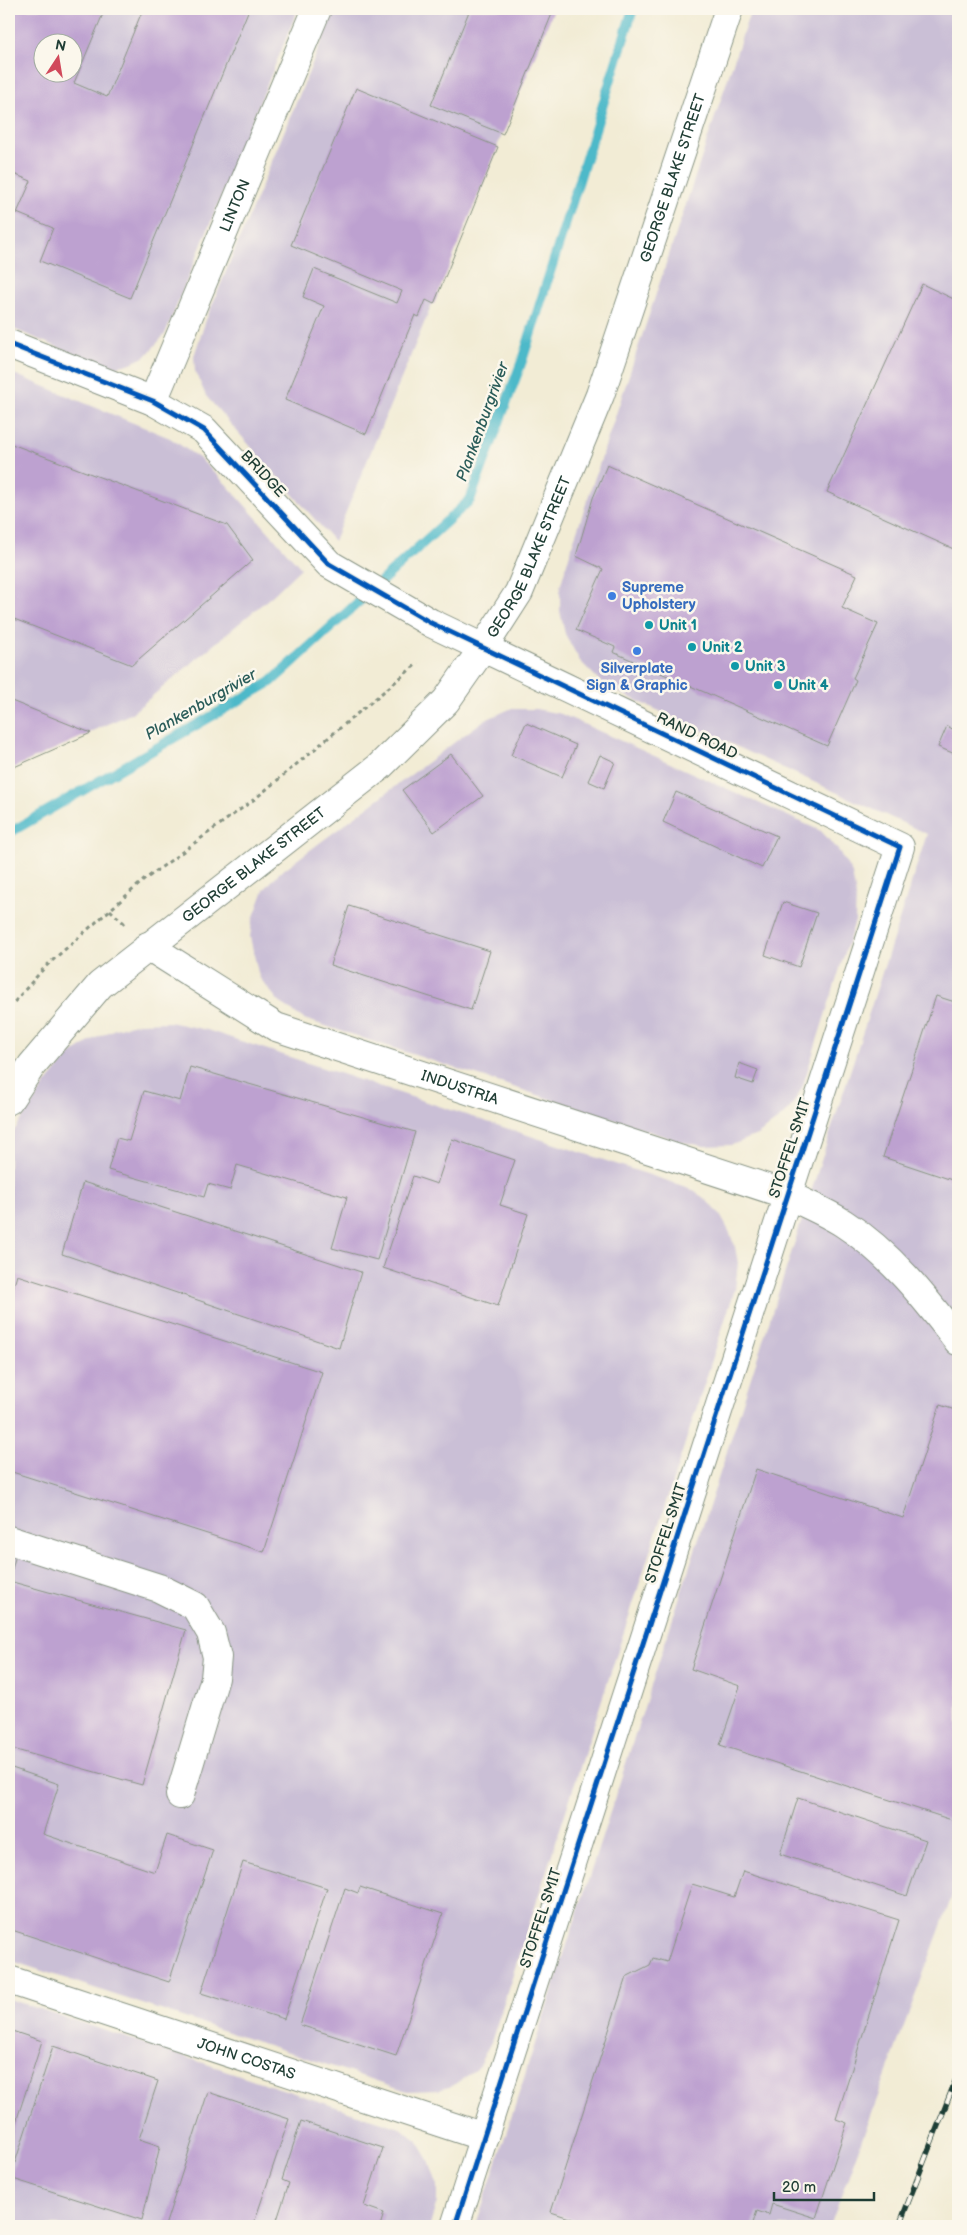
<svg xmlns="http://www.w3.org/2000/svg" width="967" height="2235" font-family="'Balsamiq Sans',sans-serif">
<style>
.industrial{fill:#cabfd6;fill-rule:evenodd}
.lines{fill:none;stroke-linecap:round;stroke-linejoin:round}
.stream{stroke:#4db9c9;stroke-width:10}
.building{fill:#bda1d0;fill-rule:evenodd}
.minor-casing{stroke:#889484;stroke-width:30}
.path{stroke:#889484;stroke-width:3;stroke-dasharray:4 4;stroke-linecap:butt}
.minor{stroke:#fff;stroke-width:28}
.rail-casing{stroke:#1f3d34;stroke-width:5.5}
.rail{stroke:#fbf7ec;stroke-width:4;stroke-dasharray:11;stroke-linecap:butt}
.cycleway-casing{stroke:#fbf7ec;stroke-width:8}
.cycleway{stroke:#0057b8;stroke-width:5}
.shop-dot{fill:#3f7fe0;stroke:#fbf7ec;stroke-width:2}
.culture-dot{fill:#0f9aa8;stroke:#fbf7ec;stroke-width:2}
.labels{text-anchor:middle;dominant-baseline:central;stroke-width:5;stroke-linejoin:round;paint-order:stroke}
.street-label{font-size:15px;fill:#1f3d34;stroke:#fbf7ec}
.shop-label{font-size:15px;font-weight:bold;fill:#366cbe;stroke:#fbf7ec;text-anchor:start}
.culture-label{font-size:15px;font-weight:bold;fill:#0d838f;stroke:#fbf7ec;text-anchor:start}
.water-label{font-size:16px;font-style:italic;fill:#2a5c59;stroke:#fbf7ec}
</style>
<rect width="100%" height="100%" fill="#fbf7ec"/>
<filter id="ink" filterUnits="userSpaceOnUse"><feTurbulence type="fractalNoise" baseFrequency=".02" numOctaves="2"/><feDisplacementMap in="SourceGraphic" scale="10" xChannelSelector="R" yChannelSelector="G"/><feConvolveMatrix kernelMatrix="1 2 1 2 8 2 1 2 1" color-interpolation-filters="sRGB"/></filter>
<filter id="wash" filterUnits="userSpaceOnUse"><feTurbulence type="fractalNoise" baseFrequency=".0096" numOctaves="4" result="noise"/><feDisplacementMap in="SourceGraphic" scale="20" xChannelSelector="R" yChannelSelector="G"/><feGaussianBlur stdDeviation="1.12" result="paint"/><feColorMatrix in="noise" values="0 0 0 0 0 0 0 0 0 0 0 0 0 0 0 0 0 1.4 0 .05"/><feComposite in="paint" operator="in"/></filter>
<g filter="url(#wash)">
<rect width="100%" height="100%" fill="#f2ecd5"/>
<g class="industrial">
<path d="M9 9H298L165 334 146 356 131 363 116 367 98 364 9 327ZM42 42H72V72H42Z"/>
<polygon points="335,9 554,9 334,541 206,396 195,371 194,356 206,320"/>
<polygon points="751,9 958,9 958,1880 830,2226 476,2226 927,834 605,686 580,661 565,634 560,611 560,587 572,546"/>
<polygon points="9,372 170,438 199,458 227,485 301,568 273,595 132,713 9,770"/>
<polygon points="510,709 536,709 561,714 821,831 838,850 852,873 856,896 855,921 802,1088 791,1107 777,1121 757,1135 732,1145 705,1146 682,1142 304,1019 280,1003 259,977 250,937 252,922 264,890 278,874 483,721"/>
<polygon points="169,1022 207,1030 689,1188 704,1198 719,1213 729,1231 735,1247 738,1263 735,1289 491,2042 477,2069 452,2086 439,2090 407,2091 9,1960 9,1138 46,1084 71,1054 94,1039 115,1029 139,1023"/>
<polygon points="9,1999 400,2128 417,2140 429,2160 437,2184 437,2201 430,2226 9,2226"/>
</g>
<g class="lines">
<polyline class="stream" points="9,833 271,682 470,500 522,361 633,9"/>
</g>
<g id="blocks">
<g class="building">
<path d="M9 9H105L74 83 107 97 143 9H249L130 298 40 261 53 228 17 213 31 181 9 172ZM42 42H72V72H42Z"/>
<polygon points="470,9 554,9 503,134 431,105"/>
<polygon points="356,88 498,147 434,304 426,300 419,317 415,315 366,434 285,400 324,306 303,297 314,269 397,303 402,291 291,245"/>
<polygon points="922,284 958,301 958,551 827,492"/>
<polygon points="9,443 227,525 253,560 132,665 9,617"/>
<polygon points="607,465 857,575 842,608 878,624 853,678 856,680 827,746 613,652 615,647 576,630 603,569 576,556 593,498"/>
<polygon points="9,700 91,733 12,768 9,766"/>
<polygon points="526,723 576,745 562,777 511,755"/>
<polygon points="947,726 958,732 958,746 955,754 938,747"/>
<polygon points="451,754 483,796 434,832 402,790"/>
<polygon points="600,755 615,762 604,788 588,781"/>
<polygon points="676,792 777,836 762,868 663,822"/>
<polygon points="783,902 817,913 799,967 765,955"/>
<polygon points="349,906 490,951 471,1010 330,965"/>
<polygon points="936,996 958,1003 958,1182 883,1157"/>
<polygon points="739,1063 758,1070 753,1084 735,1078"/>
<polygon points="190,1067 415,1132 377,1260 332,1248 347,1197 237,1165 230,1190 208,1184 204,1197 108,1170 117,1138 129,1141 144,1091 180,1101"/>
<polygon points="452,1139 515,1160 500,1205 528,1214 498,1306 383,1268 413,1176 437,1184"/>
<polygon points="83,1182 361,1272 339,1348 62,1254"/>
<polygon points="17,1275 322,1372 264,1552 9,1471 9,1303"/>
<polygon points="940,1405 958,1411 958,1822 720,1745 740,1686 691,1669 756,1469 903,1518"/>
<polygon points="9,1549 17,1551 9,1580"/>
<polygon points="9,1581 186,1630 142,1785 9,1748"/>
<polygon points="9,1767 59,1784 43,1834 155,1872 167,1835 213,1850 169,1982 9,1929"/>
<polygon points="798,1798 926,1840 907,1896 780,1854"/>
<polygon points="243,1862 327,1888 284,2019 201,1993"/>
<polygon points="743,1871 899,1920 836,2119 847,2123 816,2218 772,2204 769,2215 757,2211 752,2226 594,2226 551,2212 626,1977 650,1965 653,1958 667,1962 692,1884 734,1897"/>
<polygon points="360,1887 443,1914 396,2056 300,2025 345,1888 358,1893"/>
<polygon points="9,2030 42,2041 9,2144"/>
<polygon points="53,2046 158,2081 139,2139 160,2146 142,2220 10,2178"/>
<polygon points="208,2092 289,2119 253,2226 165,2226"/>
<polygon points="301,2121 383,2148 364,2206 384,2213 380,2226 275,2226 289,2183 282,2180"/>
</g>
</g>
</g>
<g filter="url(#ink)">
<use href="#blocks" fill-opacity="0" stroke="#889484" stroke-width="1"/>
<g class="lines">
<g class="minor-casing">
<g id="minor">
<polyline points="9,344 153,401 204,430 329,564 431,623 900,847 455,2226"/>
<path id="s1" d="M153 401 317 9"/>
<path id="s2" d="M148 946 276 1027 788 1195C806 1204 826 1212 843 1223 890 1253 925 1298 958 1341"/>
<path id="s3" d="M9 1100 32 1065 100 985 379 767 446 701 483 648 519 592 600 395 729 9"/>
<polyline points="9,1540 159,1588 195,1606 211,1633 217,1657 215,1678 180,1795"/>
<path id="s4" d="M9 1980 484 2137"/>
</g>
</g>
<g class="path">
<polyline points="110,910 126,925"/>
<polyline points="9,1008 45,967 144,880 256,798 418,663"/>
</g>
<use href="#minor" class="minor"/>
<g class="rail-casing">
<polyline id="rail" points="899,2226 958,2074"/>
</g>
<use href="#rail" class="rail"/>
<g class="cycleway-casing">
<polyline id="cycleway" points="9,344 153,401 204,430 329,564 431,623 900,847 455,2226"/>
</g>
<use href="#cycleway" class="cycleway"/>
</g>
</g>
<g class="shop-dot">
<circle cx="612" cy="596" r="5"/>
<circle cx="637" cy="651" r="5"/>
</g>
<g class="culture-dot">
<circle cx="649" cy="625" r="5"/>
<circle cx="692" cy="647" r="5"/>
<circle cx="735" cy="666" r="5"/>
<circle cx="778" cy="685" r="5"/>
</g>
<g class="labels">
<g class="street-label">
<text stroke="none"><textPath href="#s3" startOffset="1168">GEORGE BLAKE STREET</textPath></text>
<text stroke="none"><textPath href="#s1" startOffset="212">LINTON</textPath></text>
<text transform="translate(263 474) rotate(47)">BRIDGE</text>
<text stroke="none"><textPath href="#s3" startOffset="762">GEORGE BLAKE STREET</textPath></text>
<text transform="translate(697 736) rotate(26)">RAND ROAD</text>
<text stroke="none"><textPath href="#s3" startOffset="342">GEORGE BLAKE STREET</textPath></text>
<text stroke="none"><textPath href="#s2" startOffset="345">INDUSTRIA</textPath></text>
<text transform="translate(790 1148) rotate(-72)">STOFFEL SMIT</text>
<text transform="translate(666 1533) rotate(-72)">STOFFEL SMIT</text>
<text transform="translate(541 1918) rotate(-72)">STOFFEL SMIT</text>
<text stroke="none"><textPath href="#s4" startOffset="250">JOHN COSTAS</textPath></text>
</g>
<g class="shop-label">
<text x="622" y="587">Supreme<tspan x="622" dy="17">Upholstery</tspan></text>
<text x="637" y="668" text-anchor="middle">Silverplate<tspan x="637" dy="17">Sign &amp; Graphic</tspan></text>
</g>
<g class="culture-label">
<text x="659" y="625">Unit 1</text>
<text x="702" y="647">Unit 2</text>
<text x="745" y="666">Unit 3</text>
<text x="788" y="685">Unit 4</text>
</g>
<g class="water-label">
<text transform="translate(483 422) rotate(-70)">Plankenburgrivier</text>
<text transform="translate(201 705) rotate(-30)">Plankenburgrivier</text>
</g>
</g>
<rect width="967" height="2235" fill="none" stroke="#fbf7ec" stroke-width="30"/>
<g transform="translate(58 58) rotate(12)"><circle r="24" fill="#fbf7ec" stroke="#a3ada2"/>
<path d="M0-4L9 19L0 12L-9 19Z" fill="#d1495b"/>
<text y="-8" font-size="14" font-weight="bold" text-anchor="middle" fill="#1f3d34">N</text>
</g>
<path d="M774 2192v8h100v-8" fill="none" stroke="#1f3d34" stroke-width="2.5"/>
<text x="782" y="2192" font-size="15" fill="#1f3d34" stroke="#fbf7ec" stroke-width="4" paint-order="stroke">20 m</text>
</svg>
